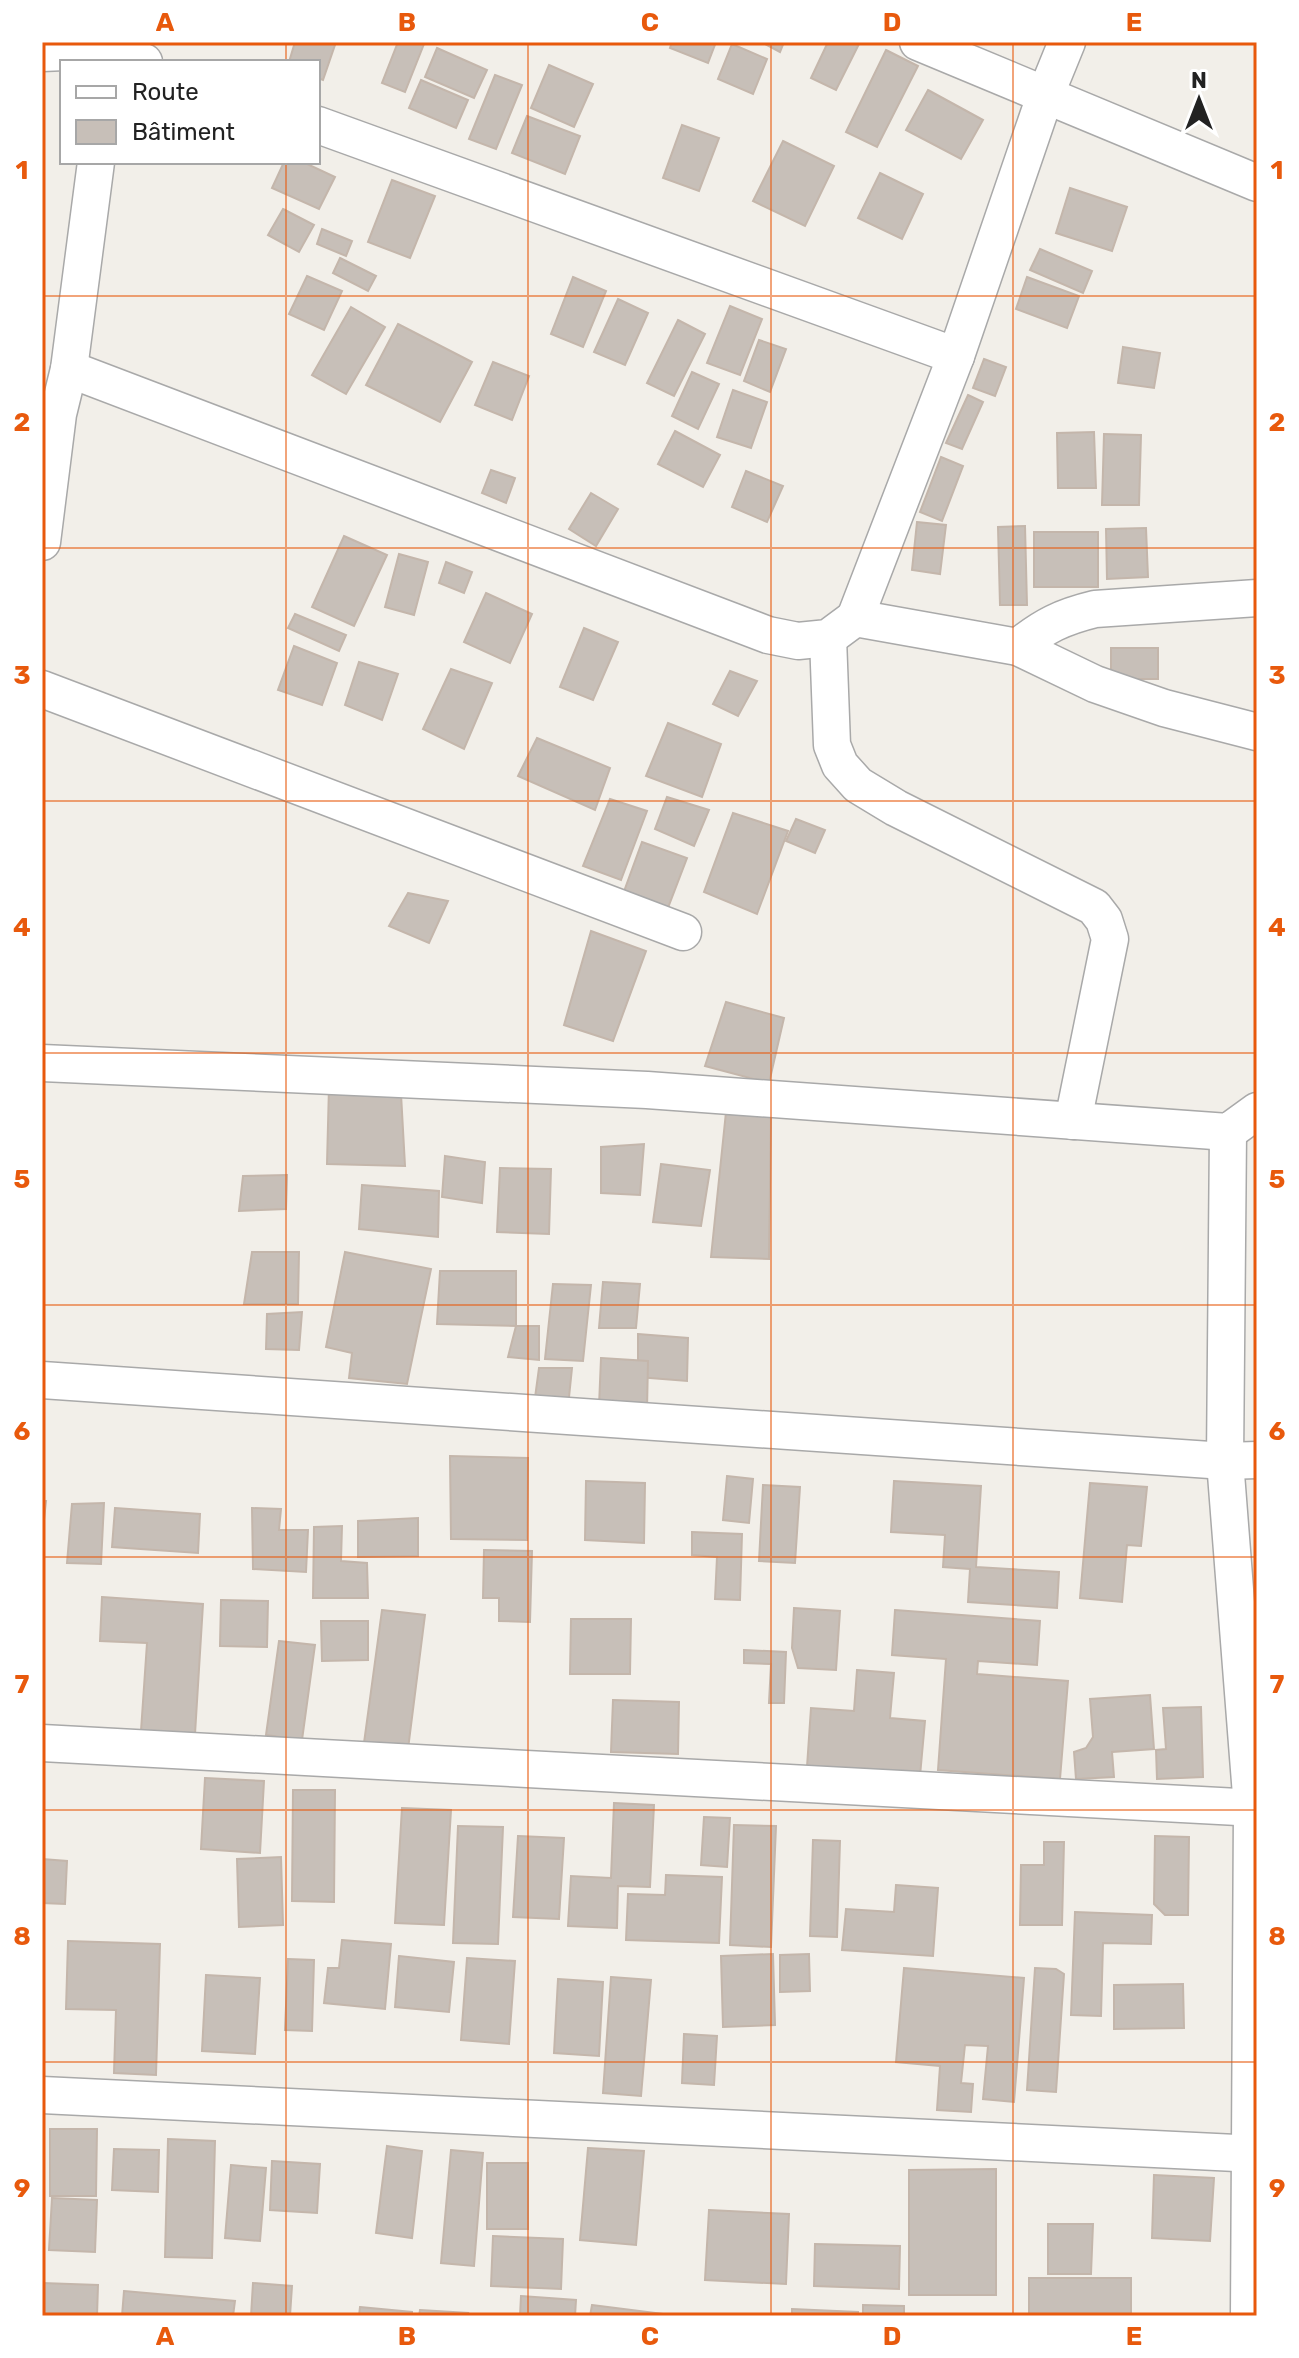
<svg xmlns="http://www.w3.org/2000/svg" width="1299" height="2358" font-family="Rubik,sans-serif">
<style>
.building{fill:#c7bfb8;stroke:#c4b6ab;stroke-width:2}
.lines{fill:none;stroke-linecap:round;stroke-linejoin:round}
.minor-casing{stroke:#a9a9a9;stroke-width:39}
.minor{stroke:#fff;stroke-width:36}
.grid{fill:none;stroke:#e8590c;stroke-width:2;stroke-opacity:0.55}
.neatline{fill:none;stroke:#e8590c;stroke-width:3}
.grid-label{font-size:26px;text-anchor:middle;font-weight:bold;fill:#e8590c}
</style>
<rect width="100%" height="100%" fill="#f2efe9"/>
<g class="building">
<polygon points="295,42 336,42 323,80 318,78 318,62 289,62"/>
<polygon points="398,42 424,44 405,92 382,83"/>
<polygon points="672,42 716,42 708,63 670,48"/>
<polygon points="767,42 784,42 780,52 765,44"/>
<polygon points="828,42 860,42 836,90 811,78"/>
<polygon points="732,44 767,59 753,94 718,79"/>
<polygon points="437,48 487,70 474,98 425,77"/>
<polygon points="886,50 918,66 877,147 846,132"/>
<polygon points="549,65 593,84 574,127 531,108"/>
<polygon points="495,75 522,85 496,149 469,139"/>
<polygon points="421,80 468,100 456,128 409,108"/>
<polygon points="928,90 983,120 961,159 906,130"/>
<polygon points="527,116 580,136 565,174 512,153"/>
<polygon points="682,125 719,138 699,191 663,178"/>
<polygon points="783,141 834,166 805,226 753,201"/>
<polygon points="284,162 303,162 335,177 319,209 272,188"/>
<polygon points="880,173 923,194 902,239 858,218"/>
<polygon points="392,180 435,196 410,258 368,242"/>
<polygon points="1070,188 1127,207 1112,251 1056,233"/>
<polygon points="283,209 314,225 299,252 268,235"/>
<polygon points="322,229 352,241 346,256 317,244"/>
<polygon points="1040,249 1092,271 1083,293 1030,270"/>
<polygon points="340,258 376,276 368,291 333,273"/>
<polygon points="307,276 342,291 324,330 289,314"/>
<polygon points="573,277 606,291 583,347 551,334"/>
<polygon points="1027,277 1079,296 1067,328 1016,309"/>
<polygon points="618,299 648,313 625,365 594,352"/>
<polygon points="730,306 762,319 740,375 707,363"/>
<polygon points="351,307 385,327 346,394 312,375"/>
<polygon points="678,320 705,334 674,396 647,383"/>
<polygon points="398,324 472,362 440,422 366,385"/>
<polygon points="759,340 786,349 770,392 744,381"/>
<polygon points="1123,347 1160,353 1154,388 1118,383"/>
<polygon points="984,359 1006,367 995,396 973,388"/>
<polygon points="493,362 529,376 512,420 475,405"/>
<polygon points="692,372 719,384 698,429 672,416"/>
<polygon points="733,390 767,402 751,448 717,437"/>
<polygon points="968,395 983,402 962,449 946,443"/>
<polygon points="675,431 720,455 703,487 658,464"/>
<polygon points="1094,432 1096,488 1058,488 1057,433"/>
<polygon points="1104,434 1141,435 1139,505 1102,505"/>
<polygon points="941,457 963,466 942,521 920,512"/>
<polygon points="491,470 515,478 506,503 482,493"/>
<polygon points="746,471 783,486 767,522 732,507"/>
<polygon points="591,493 618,509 596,546 569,529"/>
<polygon points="917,522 946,525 940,574 912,570"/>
<polygon points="1025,526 1027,605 1000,605 998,527"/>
<polygon points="1146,528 1148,577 1107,579 1106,529"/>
<rect x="1034" y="532" width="64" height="55"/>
<polygon points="344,536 387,555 354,626 312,607"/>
<polygon points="399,554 428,562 414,615 385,607"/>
<polygon points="446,562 472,572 464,593 439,583"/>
<polygon points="486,593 532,614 510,663 464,642"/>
<polygon points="295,614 346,635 339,651 288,628"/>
<polygon points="584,628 618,642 593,700 560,687"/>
<polygon points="294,646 337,663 322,705 278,690"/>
<rect x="1111" y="648" width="47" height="31"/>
<polygon points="359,662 398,674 382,720 345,705"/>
<polygon points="451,669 492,683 464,749 423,729"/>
<polygon points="730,671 757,681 738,716 713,704"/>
<polygon points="668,723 721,744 702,797 646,776"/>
<polygon points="537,738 610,768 595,810 518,776"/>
<polygon points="667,797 709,810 694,846 655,829"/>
<polygon points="610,799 647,811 621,880 583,866"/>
<polygon points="733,813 788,831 757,914 704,892"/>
<polygon points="796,819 825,830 815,853 786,841"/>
<polygon points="642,842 687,858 666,913 622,897"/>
<polygon points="408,893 448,901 429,943 389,926"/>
<polygon points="591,931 646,951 613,1041 564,1025"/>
<polygon points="726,1002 784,1018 769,1083 705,1066"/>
<polygon points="329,1086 401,1094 405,1166 327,1164"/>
<polygon points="726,1112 771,1113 769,1259 711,1257"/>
<polygon points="644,1144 640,1195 601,1193 601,1147"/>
<polygon points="445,1156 485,1162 482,1203 442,1197"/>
<polygon points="661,1164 710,1170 701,1226 653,1222"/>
<polygon points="500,1168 551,1169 549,1234 497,1232"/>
<polygon points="287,1175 286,1209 239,1211 243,1176"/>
<polygon points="362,1185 439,1191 438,1237 359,1229"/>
<polygon points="252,1252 299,1252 298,1304 244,1304"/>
<polygon points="345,1252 431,1269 407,1384 349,1378 352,1353 326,1347"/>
<polygon points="440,1271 516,1271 516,1326 437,1324"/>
<polygon points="603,1282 640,1284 636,1328 599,1328"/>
<polygon points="553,1284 591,1285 583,1361 545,1359"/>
<polygon points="302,1312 299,1350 266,1349 267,1314"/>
<polygon points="516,1326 539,1326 539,1360 508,1357"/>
<polygon points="638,1334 688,1338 687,1381 638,1377"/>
<polygon points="601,1358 648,1361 647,1410 599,1406"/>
<polygon points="539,1368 572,1368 568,1407 534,1405"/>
<polygon points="450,1456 528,1458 527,1540 451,1539"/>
<polygon points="727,1476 753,1479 749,1523 723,1520"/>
<polygon points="586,1481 645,1483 644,1543 585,1540"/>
<polygon points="894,1481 981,1486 976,1567 1059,1572 1057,1608 968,1602 970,1569 943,1567 945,1535 891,1532"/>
<polygon points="1090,1483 1147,1487 1141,1546 1127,1545 1122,1602 1080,1598"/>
<polygon points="763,1485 800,1487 795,1563 759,1561"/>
<polygon points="42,1501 46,1501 42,1538"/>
<polygon points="104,1503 101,1564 67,1563 72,1504"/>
<polygon points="115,1508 200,1514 198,1553 112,1547"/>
<polygon points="252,1508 281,1509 279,1530 308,1530 306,1572 253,1569"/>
<polygon points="418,1518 418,1556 358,1557 358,1521"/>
<polygon points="342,1526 341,1561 367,1563 368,1598 313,1598 314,1527"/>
<polygon points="692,1532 742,1534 740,1600 715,1599 717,1557 692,1555"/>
<polygon points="484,1550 532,1551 530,1622 499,1621 499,1598 483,1598"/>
<polygon points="102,1597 203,1604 195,1734 141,1731 147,1643 100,1641"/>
<polygon points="221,1600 268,1601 267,1647 220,1646"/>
<polygon points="794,1608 840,1611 836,1670 798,1668 792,1648"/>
<polygon points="382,1610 425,1615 408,1749 364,1743"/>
<polygon points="895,1610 1040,1621 1037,1665 978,1661 977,1674 1068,1681 1060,1779 938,1770 946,1659 892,1655"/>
<polygon points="571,1619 631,1619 630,1674 570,1674"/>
<polygon points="321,1621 368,1621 368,1660 322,1661"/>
<polygon points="279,1641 315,1645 302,1740 266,1735"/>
<polygon points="744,1650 786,1652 784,1703 769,1703 771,1664 744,1663"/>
<polygon points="857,1670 894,1673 890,1718 925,1721 920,1776 807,1767 811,1708 854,1711"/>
<polygon points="1150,1695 1154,1749 1112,1752 1114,1777 1076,1779 1074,1752 1086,1748 1093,1737 1090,1699"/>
<polygon points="613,1700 679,1702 678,1754 611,1752"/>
<polygon points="1201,1707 1203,1777 1157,1779 1156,1750 1166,1749 1163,1708"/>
<polygon points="205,1778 264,1781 260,1853 201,1849"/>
<polygon points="293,1790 335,1790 334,1902 292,1901"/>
<polygon points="614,1803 654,1805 650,1887 618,1886 617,1928 568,1926 571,1876 611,1878"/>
<polygon points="402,1808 451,1810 444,1925 395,1923"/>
<polygon points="704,1817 730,1818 727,1867 701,1865"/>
<polygon points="734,1825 776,1826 771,1947 730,1945"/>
<polygon points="458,1826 503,1827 498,1944 453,1943"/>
<polygon points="518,1836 564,1838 559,1919 513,1917"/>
<polygon points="1155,1836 1189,1837 1188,1915 1165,1915 1154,1904"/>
<polygon points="813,1840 840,1841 837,1937 810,1936"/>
<polygon points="1044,1842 1064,1842 1062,1925 1020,1925 1021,1865 1044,1865"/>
<polygon points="281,1857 283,1925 239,1927 237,1859"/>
<polygon points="42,1859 67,1861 65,1904 42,1903"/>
<polygon points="666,1875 722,1877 719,1943 626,1940 628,1894 665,1895"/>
<polygon points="896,1885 938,1888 933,1956 842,1950 846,1909 894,1912"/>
<polygon points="1075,1912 1152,1915 1151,1944 1103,1943 1101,2016 1071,2015"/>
<polygon points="342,1940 391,1944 385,2009 324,2003 328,1968 339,1968"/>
<polygon points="68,1941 160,1944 156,2075 114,2073 116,2010 66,2009"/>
<polygon points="773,1954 775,2025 723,2027 721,1956"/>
<polygon points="809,1954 810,1991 780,1992 780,1955"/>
<polygon points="399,1956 454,1962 449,2012 395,2007"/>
<polygon points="467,1958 515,1961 509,2044 461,2040"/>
<polygon points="288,1959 314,1960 312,2031 285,2030"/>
<polygon points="904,1968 1024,1978 1014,2102 983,2099 988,2046 965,2045 961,2083 973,2084 971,2112 937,2110 940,2066 896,2062"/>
<polygon points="1035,1968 1056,1969 1064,1974 1056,2092 1027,2090"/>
<polygon points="206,1975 260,1978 255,2054 202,2051"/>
<polygon points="611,1977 651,1980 641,2096 603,2093"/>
<polygon points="558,1979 603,1982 599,2056 554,2053"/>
<polygon points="1183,1984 1184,2028 1114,2029 1114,1985"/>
<rect x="42" y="1992" width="2" height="53"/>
<polygon points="684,2034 717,2036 714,2085 682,2083"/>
<polygon points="50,2129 97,2129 96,2196 50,2196"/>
<polygon points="168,2139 215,2141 212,2258 165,2257"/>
<polygon points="387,2146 422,2151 412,2238 376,2233"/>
<polygon points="588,2148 644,2151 636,2245 580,2240"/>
<polygon points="114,2149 159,2150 158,2192 112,2190"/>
<polygon points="451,2150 483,2153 474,2266 441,2263"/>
<polygon points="272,2161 320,2164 317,2213 270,2210"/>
<rect x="487" y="2163" width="41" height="66"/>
<polygon points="231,2165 266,2168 260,2241 225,2238"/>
<polygon points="996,2169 996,2295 909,2295 909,2170"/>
<polygon points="1154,2175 1214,2178 1210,2241 1152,2238"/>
<polygon points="52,2198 97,2200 95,2252 49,2250"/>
<polygon points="709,2210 789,2214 786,2284 705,2280"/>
<polygon points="1048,2224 1093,2224 1091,2274 1048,2274"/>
<polygon points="493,2236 563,2239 561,2289 491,2286"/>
<polygon points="815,2244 900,2246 899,2289 814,2286"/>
<polygon points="1029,2278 1131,2278 1131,2315 1029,2314"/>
<polygon points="42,2283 98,2285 97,2316 42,2316"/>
<polygon points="253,2283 292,2286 290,2316 251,2316"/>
<polygon points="124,2291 235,2301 233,2316 122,2316"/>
<polygon points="521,2296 576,2300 575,2316 520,2316"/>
<polygon points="592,2305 679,2316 590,2316"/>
<polygon points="863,2305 904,2306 904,2316 863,2316"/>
<polygon points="360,2307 412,2312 412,2316 359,2316"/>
<polygon points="792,2309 858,2312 858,2316 792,2316"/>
<polygon points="420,2310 468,2313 467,2316 419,2316"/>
</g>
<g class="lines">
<g class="minor-casing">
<g id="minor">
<polyline points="918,42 1257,183"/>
<polyline points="42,53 110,50 144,62"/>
<polyline points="318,125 956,356"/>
<polyline points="69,369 768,635 798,641 828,638 855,618 1018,647 1095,684 1164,708 1257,732"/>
<polyline points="42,542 58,414 69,369 96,162"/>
<polyline points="855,618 956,356 1045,96 1067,42"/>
<polyline points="828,638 832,745 840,765 858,785 896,808 1094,907 1104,920 1110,939 1073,1121"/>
<path d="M1018 647C1044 626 1062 617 1095 609L1257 598"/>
<polyline points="42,689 683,932"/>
<polyline points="42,1063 647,1090 1228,1132 1257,1111"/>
<polyline points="1228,1132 1225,1461 1252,1808 1249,2316"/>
<polyline points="42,1380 1225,1461 1257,1460"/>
<polyline points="42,1743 1257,1808"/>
<polyline points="42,2095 1257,2154"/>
</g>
</g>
<use href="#minor" class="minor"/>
</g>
<path class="grid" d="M286 42V62M528 42V2316M771 42V2316M1013 42V2316M286 162V2316M42 296H1257M42 548H1257M42 801H1257M42 1053H1257M42 1305H1257M42 1557H1257M42 1810H1257M42 2062H1257"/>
<rect width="1299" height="2358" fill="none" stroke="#ffffff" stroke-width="88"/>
<rect x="60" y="60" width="260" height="104" fill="#ffffff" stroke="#a7a7a7" stroke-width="2"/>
<rect x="76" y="86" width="40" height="12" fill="#ffffff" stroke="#a7a7a7" stroke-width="2"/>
<text x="132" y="100" font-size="24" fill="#222222">Route</text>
<rect x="76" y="120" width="40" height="24" fill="#c7bfb8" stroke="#a7a7a7" stroke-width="2"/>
<text x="132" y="140" font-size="24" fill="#222222">Bâtiment</text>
<g transform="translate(1199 100)" stroke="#ffffff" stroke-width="6" paint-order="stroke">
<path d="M0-6L14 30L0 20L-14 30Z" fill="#222222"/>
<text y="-12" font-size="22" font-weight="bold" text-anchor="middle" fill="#222222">N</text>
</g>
<rect x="44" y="44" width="1211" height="2270" class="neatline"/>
<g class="grid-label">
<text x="165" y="31">A</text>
<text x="407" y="31">B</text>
<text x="650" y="31">C</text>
<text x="892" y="31">D</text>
<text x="1134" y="31">E</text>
<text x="22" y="179">1</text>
<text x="1277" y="179">1</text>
<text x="22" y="431">2</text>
<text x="1277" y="431">2</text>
<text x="22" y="684">3</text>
<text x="1277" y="684">3</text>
<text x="22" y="936">4</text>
<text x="1277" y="936">4</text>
<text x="22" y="1188">5</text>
<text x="1277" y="1188">5</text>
<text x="22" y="1440">6</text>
<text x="1277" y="1440">6</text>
<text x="22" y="1693">7</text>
<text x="1277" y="1693">7</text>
<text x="22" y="1945">8</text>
<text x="1277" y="1945">8</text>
<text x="22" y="2197">9</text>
<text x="1277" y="2197">9</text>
<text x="165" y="2345">A</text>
<text x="407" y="2345">B</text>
<text x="650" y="2345">C</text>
<text x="892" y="2345">D</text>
<text x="1134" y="2345">E</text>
</g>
</svg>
